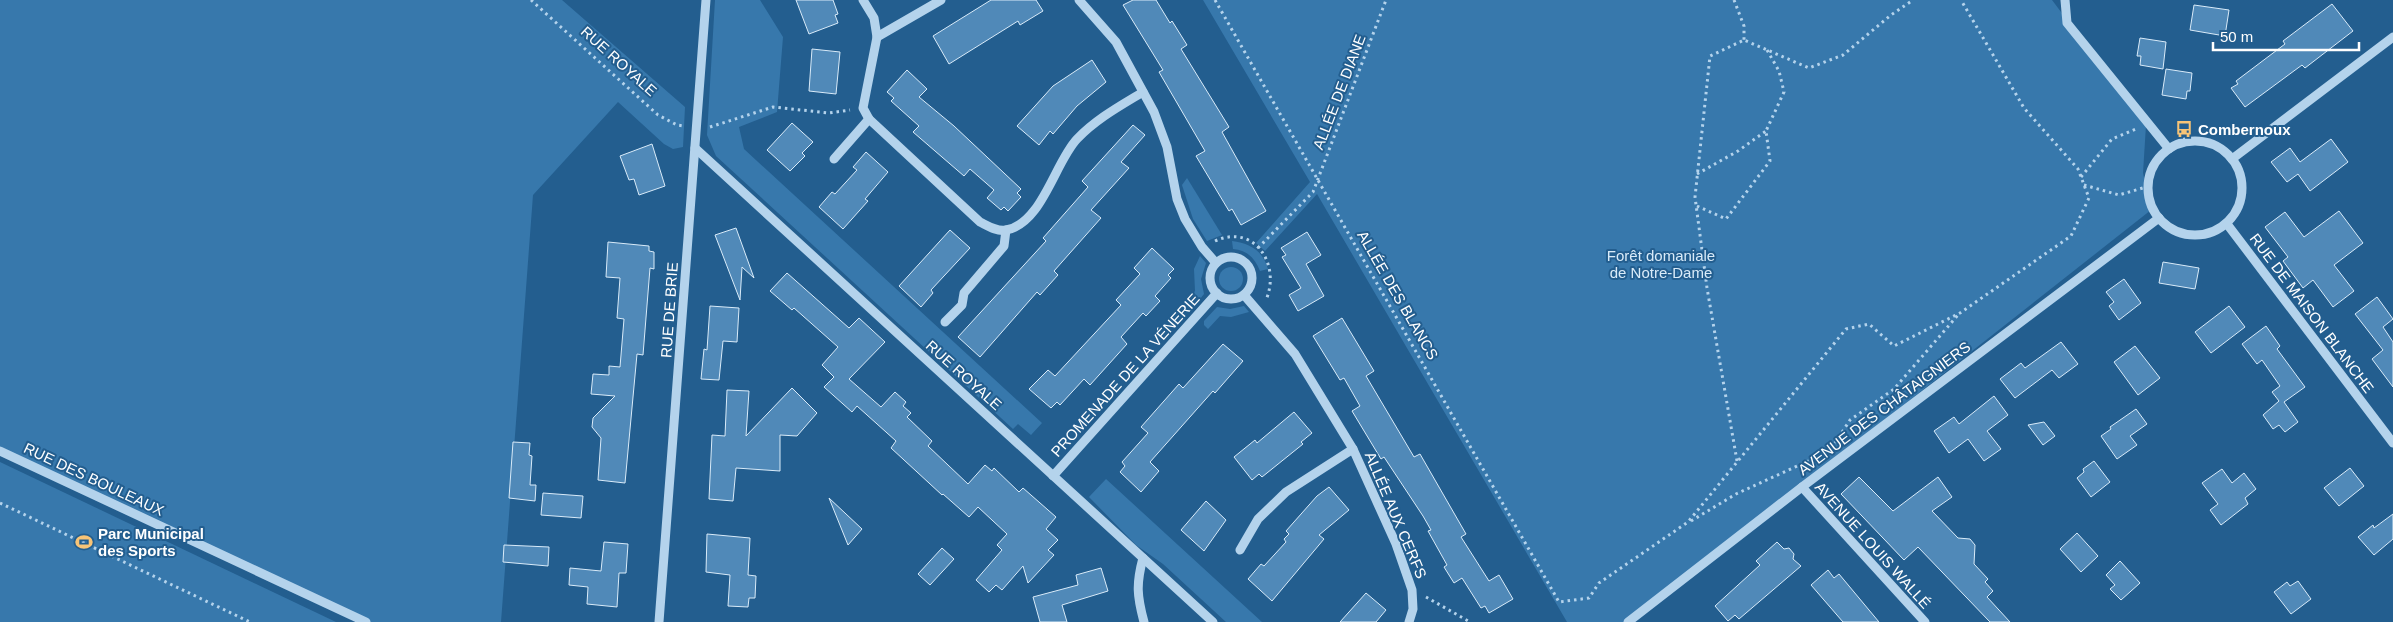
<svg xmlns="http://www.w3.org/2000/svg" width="2393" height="622" font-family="Helvetica,sans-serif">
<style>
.green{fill:#3778ac}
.building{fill:#5089b8;stroke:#d9ebf9}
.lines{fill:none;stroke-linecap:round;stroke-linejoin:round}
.path{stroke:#b4d3ec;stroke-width:3;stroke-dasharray:2.5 4;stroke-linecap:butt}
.minor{stroke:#b4d3ec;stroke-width:9}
.labels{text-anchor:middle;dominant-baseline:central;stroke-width:4;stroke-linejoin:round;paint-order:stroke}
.street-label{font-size:15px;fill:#fff;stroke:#235e8f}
.poi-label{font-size:15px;font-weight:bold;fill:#fff;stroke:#235e8f;text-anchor:start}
.park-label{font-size:15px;fill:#d9ebf9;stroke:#235e8f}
</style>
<rect width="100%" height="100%" fill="#235e8f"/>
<g class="green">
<polygon points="0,0 562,0 685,107 683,147 673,149 664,144 618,102 533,195 501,622 366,622 0,451"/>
<polygon points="715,0 760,0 783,37 777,112 739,127 744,149 1042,423 1031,435 1018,424 1013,429 716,156 707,135"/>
<polygon points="1203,0 2052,0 2146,125 2143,173 2151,210 1628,622 1567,622 1317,194 1265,251 1256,243 1310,182"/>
<polygon points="1187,178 1222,235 1207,241 1193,219 1182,185"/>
<path d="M1232 241C1250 243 1263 251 1268 269L1260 271C1255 258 1247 250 1233 249Z"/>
<polygon points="1200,256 1206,263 1201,279 1204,294 1196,304 1190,298 1195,291 1194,269"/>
<circle cx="1231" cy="279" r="12"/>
<polygon points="1244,306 1249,312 1231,317 1220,316 1208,329 1204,325 1204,321 1217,307 1230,309"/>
<polygon points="0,462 336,622 0,622"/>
<polygon points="1106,479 1262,622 1226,622 1163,564 1136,545 1089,497"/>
</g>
<g class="building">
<polygon points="796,0 833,0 838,14 835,15 838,23 809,34"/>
<polygon points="991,0 1036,0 1043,11 1020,25 1018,21 949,64 933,36"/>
<polygon points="1133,0 1156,0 1170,23 1172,21 1187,45 1181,49 1229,127 1222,132 1266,211 1241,225 1232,209 1229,211 1196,156 1205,151 1159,72 1163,70 1123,5"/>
<polygon points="2332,4 2353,31 2305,68 2302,65 2245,107 2231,88 2238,84 2236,81 2285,44 2283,41"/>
<polygon points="2194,5 2229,10 2225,36 2190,30"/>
<polygon points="2140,38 2166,42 2163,69 2140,65 2141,56 2137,56"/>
<polygon points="812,49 840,52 836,94 809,91"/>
<polygon points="1092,60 1106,82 1077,106 1053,134 1050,131 1039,145 1017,126 1053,86"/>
<polygon points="2166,69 2192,73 2190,91 2187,91 2186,99 2162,95"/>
<polygon points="907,70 927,89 919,97 954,126 1021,189 1017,193 1021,197 1008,211 1004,207 1001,210 987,198 994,190 970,169 964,176 913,132 919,126 891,101 894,98 887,92"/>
<polygon points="792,123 813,142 802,153 805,156 790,171 767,150"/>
<polygon points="1133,125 1145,135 1121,162 1129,168 1091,210 1101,218 1054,271 1058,275 1040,295 1037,292 980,357 958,337 1046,241 1043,238 1088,187 1082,181"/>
<polygon points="2331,139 2348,162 2310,191 2298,174 2287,182 2271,162 2290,148 2300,162"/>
<polygon points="652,144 665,186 639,195 634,179 629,180 620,156"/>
<polygon points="866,152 888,172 865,199 868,201 843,229 819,207 832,192 835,194 857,170 853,167"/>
<polygon points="2339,211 2363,243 2334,265 2354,291 2333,307 2313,280 2303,288 2283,261 2288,257 2265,227 2285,212 2304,237"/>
<polygon points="736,228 754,278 742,267 740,300 715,235"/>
<polygon points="950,230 970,248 931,290 933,293 921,307 899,286"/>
<polygon points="1307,232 1321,255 1306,264 1324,296 1298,311 1289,295 1301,288 1282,257 1286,255 1281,248"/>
<polygon points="608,242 649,246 649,251 654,252 654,269 650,268 643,355 637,354 625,483 598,480 601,438 592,427 593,418 615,396 591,394 593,374 609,375 609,366 620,367 624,319 617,318 620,278 606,277"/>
<polygon points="1152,248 1174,269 1168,275 1171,278 1155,296 1160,301 1146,316 1143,313 1121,337 1127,344 1090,385 1084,379 1060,405 1057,402 1051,408 1029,389 1048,370 1055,376 1121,305 1116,300 1140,274 1134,268"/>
<polygon points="2163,262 2199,268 2195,289 2159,283"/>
<polygon points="787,273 849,328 859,318 885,342 849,379 881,407 895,392 906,402 903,406 911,413 907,417 932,441 928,446 968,484 985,465 992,471 994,468 1019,492 1023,488 1056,517 1046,529 1058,540 1048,550 1054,555 1028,583 1023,566 1002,590 996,585 989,592 976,580 1002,550 997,545 1007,534 978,507 969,517 943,494 942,495 891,448 896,441 857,406 852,412 824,387 834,377 822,365 838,347 794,308 792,310 770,291"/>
<polygon points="2124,279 2141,303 2119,320 2109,306 2114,302 2106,292"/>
<polygon points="2377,297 2393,319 2383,327 2393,342 2393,387 2372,359 2383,350 2355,314"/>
<polygon points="710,306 739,308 737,342 723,341 719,380 701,379 704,349 707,350"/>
<polygon points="2229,306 2245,327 2211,353 2195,332"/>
<polygon points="1342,318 1374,371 1366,376 1414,457 1420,454 1466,534 1461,537 1489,581 1499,575 1513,599 1489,613 1485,606 1481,608 1462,578 1454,583 1444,567 1447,565 1428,531 1431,530 1423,516 1384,457 1381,459 1352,411 1360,406 1344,378 1340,380 1313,336"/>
<polygon points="2266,326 2280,346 2277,349 2305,387 2284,402 2298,422 2285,432 2279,425 2273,429 2263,415 2279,401 2272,392 2280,386 2262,360 2257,364 2242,344"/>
<polygon points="2061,342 2078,364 2059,378 2052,370 2015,398 2000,379 2021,363 2025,368"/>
<polygon points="1223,344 1243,361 1215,393 1213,391 1150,462 1159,471 1141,492 1120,472 1125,466 1122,462 1148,433 1141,427 1179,384 1183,388"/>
<polygon points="2135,346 2160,378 2138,395 2114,362"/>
<polygon points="792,388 817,413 797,436 780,435 780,471 736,468 733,501 709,499 712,435 725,436 727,390 749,391 746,436"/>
<polygon points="1994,396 2008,415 1987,431 2001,449 1984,461 1968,439 1949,453 1934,431 1954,417 1959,424"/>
<polygon points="2136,409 2147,424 2130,436 2137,445 2117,459 2101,436 2111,429 2110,427"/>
<polygon points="1294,412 1312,433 1301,442 1303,444 1262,477 1259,474 1252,480 1234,457 1255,440 1257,443"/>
<polygon points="2044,422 2055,436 2043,445 2028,425"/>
<polygon points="513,442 530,443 529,455 532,456 530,485 536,485 535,501 509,498"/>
<polygon points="2094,461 2110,482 2091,497 2077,478 2084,472 2083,469"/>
<polygon points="2350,468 2364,486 2339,506 2324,488"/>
<polygon points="2222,469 2232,483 2244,473 2256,489 2245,498 2248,504 2221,525 2210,510 2218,504 2202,483"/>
<polygon points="1859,477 1893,511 1938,477 1952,497 1932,511 1958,538 1970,539 1975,545 1974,564 1988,579 1985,582 1993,591 1987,597 2010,622 1990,622 1918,547 1904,560 1841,494"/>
<polygon points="1329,487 1349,510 1319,535 1324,539 1272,601 1248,579 1261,564 1264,566 1286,542 1284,539 1289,534 1286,531 1317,496"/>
<polygon points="543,493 583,496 581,518 541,515"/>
<polygon points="829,498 862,529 848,545"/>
<polygon points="1206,501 1226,520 1204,551 1181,530"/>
<polygon points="2393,514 2393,539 2374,555 2358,537 2373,525 2374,528"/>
<polygon points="2077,533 2098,556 2081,572 2060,549"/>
<polygon points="707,534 750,538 748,575 756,576 755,598 749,598 748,607 728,606 730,575 706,572"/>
<polygon points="604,542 628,544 626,573 619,573 617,607 587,604 588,587 569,585 570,568 601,571"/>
<polygon points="1777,542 1784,549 1789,548 1794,554 1793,559 1801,566 1739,619 1735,615 1728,621 1715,606 1760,565 1756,561"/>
<polygon points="504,545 549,547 548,566 503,562"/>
<polygon points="942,548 954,559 930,585 918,574"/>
<polygon points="2120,561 2140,583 2121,600 2110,589 2115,585 2106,575"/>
<polygon points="1101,568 1108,591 1062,605 1067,622 1040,622 1033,597 1078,585 1076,575"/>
<polygon points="1828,570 1834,578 1839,574 1879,622 1843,622 1811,585"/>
<polygon points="2298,581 2311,599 2291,614 2274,592 2287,582 2290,586"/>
<polygon points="1366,593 1386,610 1376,622 1340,622"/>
</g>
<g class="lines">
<g class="path">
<polyline points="531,0 658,115 677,125 684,126"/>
<polyline points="1215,0 1559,602 1589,598 1599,583 1688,522 1846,329 1869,324 1894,346 1960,313 2071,236 2089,198 2078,169 2024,108 1961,0"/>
<polyline points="1734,0 1744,26 1744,40"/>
<polyline points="710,127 773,107 829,113 850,110"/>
<polyline points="1697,174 1738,151 1766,131"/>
<polyline points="2081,177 2112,139 2136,129"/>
<polyline points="2084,185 2119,195 2146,187"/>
<polyline points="1697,206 1726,219 1770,161 1766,131 1784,92 1779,71 1767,50"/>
<path d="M1215 241C1255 223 1281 265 1266 300"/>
<polyline points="1258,248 1313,192 1386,0"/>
<polyline points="1835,443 1850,420 1894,389 1958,315"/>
<polyline points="1737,461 1707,288 1695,197 1710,56 1744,40 1809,68 1843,55 1891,15 1913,0"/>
<polyline points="0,503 250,622"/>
<polyline points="1691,521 1736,494 1817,457"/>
<polyline points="1426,597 1470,622"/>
</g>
<g class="minor">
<path d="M863 0 874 18 877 37 863 108 869 119 980 222C988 226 997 232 1006 230 1042 224 1055 162 1077 139 1096 119 1120 106 1143 92"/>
<polyline points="1079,0 1116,42 1154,112 1167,147 1177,199 1185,219 1202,247 1216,263"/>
<polyline points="2065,0 2067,23 2169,149"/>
<polyline points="877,37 941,0"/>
<circle cx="2195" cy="188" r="47"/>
<polyline points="695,148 1213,622"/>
<polyline points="834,159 869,119"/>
<polyline points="2232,159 2393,37"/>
<polyline points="2227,224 2393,443"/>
<circle cx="1231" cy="278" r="21"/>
<polyline points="1244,295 1295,354 1353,449 1396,544 1412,590 1413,609 1409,622"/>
<polyline points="945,322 962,305 964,293 1004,246 1006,230"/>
<polyline points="0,451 366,622"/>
<polyline points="1053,476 1217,293"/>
<polyline points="1802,487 1925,622"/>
<polyline points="1240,550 1258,519 1286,492 1353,449"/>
<path d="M1143 558C1136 584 1137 596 1144 622"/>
<polyline points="659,622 706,0"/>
<polyline points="1628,622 1802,487 2159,218"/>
</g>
</g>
<defs>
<g id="bus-bare" transform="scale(1.35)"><path d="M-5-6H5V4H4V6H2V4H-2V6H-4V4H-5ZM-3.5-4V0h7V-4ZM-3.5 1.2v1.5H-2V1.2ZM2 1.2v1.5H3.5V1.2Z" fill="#f7c477" stroke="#235e8f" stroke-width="2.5" paint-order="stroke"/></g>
<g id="stadium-bare" transform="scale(1.35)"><path d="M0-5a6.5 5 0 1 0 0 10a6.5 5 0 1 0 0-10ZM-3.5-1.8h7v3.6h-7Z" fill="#f7c477" stroke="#235e8f" stroke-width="2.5" paint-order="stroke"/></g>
</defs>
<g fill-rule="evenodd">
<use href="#bus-bare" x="2184" y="129"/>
<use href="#stadium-bare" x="84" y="542"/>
</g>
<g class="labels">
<g class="street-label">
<text transform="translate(619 61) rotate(42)">RUE ROYALE</text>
<text transform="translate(1339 92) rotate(-69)">ALLÉE DE DIANE</text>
<text transform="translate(1398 295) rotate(60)">ALLÉE DES BLANCS</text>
<text transform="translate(669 310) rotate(-86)">RUE DE BRIE</text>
<text transform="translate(2312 313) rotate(53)">RUE DE MAISON BLANCHE</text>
<text transform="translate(964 375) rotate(42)">RUE ROYALE</text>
<text transform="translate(1125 375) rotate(-48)">PROMENADE DE LA VÉNERIE</text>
<text transform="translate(1884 408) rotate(-37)">AVENUE DES CHÂTAIGNIERS</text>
<text transform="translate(94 479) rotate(25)">RUE DES BOULEAUX</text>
<text transform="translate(1396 515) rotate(67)">ALLÉE AUX CERFS</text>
<text transform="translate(1873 545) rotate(48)">AVENUE LOUIS WALLÉ</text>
</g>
<g class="poi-label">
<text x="2198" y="129">Combernoux</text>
<text x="98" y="533">Parc Municipal<tspan x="98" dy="17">des Sports</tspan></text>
</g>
<g class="park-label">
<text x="1661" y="255">Forêt domaniale<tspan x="1661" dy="17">de Notre-Dame</tspan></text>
</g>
</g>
<path d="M2213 42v8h146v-8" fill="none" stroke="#ffffff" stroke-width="2.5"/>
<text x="2220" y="42" font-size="15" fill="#ffffff" stroke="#235e8f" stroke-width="4" paint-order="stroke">50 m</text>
</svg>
